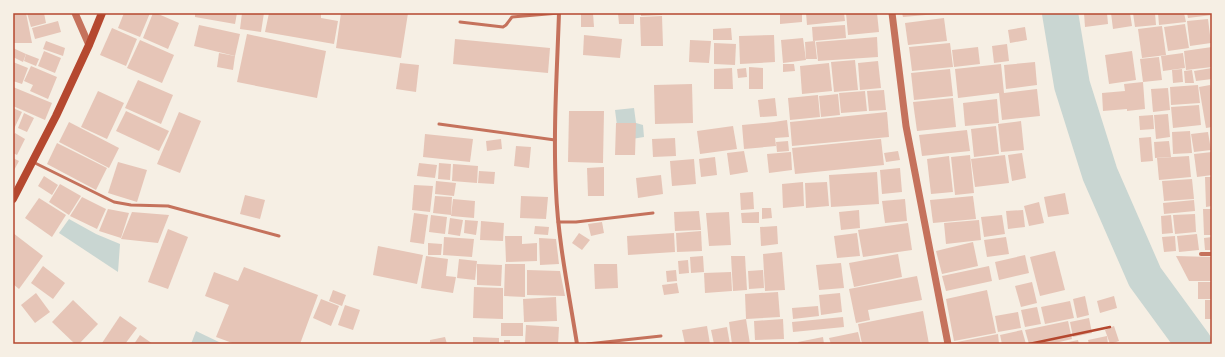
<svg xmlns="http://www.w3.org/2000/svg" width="1225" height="357" font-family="Barlow,sans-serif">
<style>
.water{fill:#c9d6d2}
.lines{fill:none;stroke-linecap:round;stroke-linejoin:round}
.river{stroke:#c9d6d2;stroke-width:36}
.building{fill:#e6c5b7}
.path{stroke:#b5482f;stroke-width:2.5}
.service{stroke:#c5725c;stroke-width:3}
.minor{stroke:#c5725c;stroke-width:4}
.tertiary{stroke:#c5725c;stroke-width:7}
.secondary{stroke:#b5482f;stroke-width:8}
.neatline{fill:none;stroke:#b5482f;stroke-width:1.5}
</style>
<rect width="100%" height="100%" fill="#f6efe4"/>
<g class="water">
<polygon points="634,108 636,123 643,125 644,137 619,141 615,110"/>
<polygon points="69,219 96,234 120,244 118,272 59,233"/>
<polygon points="196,331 221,343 220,344 191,344"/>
</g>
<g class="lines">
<polyline class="river" points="1060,13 1072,85 1100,174 1145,277 1194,344"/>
</g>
<g class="building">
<polygon points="26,13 32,43 13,43 13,14"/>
<polygon points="27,13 44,13 46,23 31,27"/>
<polygon points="124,13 150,13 140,37 118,28"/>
<polygon points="153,13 156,13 179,23 168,49 143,38"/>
<polygon points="195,13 237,13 235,24 195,17"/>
<polygon points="242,13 264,13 261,32 240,29"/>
<polygon points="269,13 321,13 321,18 338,21 334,44 265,32"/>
<polygon points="341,13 408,13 401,58 336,48"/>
<polygon points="581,13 593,13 594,27 581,27"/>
<polygon points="618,13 634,13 634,24 619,24"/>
<polygon points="641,13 662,13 662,15 641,16"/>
<polygon points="780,13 802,13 802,22 780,24"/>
<polygon points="806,13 844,13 845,21 807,25"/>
<polygon points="846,13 877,13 879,32 848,35"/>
<polygon points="902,13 937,13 937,14 903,17"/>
<polygon points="1084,13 1107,13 1108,24 1085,27"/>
<polygon points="1111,13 1130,13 1132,26 1113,29"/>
<polygon points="1133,13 1155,13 1156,25 1135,27"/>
<polygon points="1158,13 1184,13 1186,22 1159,25"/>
<polygon points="1187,13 1212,13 1212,15 1188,18"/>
<polygon points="662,16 663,46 641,46 640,17"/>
<polygon points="944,18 947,41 908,45 905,23"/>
<polygon points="1208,19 1211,43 1190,46 1187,21"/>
<polygon points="58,21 61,32 35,39 32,28"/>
<polygon points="1185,24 1189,48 1168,51 1164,27"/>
<polygon points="199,25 240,34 235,56 194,46"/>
<polygon points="845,25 846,38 813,41 812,27"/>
<polygon points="1162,26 1166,55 1142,58 1138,29"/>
<polygon points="1025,27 1027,40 1010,43 1008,30"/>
<polygon points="112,28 137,39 126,66 100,55"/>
<polygon points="731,28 732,40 713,40 713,29"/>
<polygon points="247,34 326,51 317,98 237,82"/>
<polygon points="584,35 622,39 620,58 583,55"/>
<polygon points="774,35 775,62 740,64 739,36"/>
<polygon points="877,37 878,57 818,61 816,42"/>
<polygon points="803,38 806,60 783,63 781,40"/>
<polygon points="455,39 550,48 548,73 453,64"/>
<polygon points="140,40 174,55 162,83 127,68"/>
<polygon points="690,40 711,41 709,63 689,62"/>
<polygon points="46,41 65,48 63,56 43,49"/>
<polygon points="815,41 817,59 806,59 805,42"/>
<polygon points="714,43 736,44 735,65 714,64"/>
<polygon points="950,43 953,67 912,71 909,47"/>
<polygon points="1007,44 1009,61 994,63 992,46"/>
<polygon points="978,47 980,64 954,67 952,50"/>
<polygon points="1212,47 1212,67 1186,70 1184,51"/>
<polygon points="13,48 26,54 23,62 13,57"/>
<polygon points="44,51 61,58 55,73 38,66"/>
<polygon points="1132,51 1136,80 1109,84 1105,55"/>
<polygon points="219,53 235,56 233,70 217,67"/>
<polygon points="1183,53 1185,68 1163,71 1161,56"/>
<polygon points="26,54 39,59 36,66 24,61"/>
<polygon points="1159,57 1162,80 1143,82 1140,59"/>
<polygon points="855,60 858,90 834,92 831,62"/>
<polygon points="878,61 881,88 860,90 858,63"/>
<polygon points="13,62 28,68 22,84 13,81"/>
<polygon points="1035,62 1037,85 1006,89 1004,65"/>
<polygon points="400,63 419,65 416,92 396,89"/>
<polygon points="829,63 832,91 802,94 800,66"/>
<polygon points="783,64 794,64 795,71 783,72"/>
<polygon points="1001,64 1004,93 1037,89 1040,116 1002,120 999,93 958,98 955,69"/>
<polygon points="31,66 57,77 48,99 30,91 33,85 24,81"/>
<polygon points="749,67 763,68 763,89 749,89"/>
<polygon points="732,68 733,89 714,89 714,69"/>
<polygon points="746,68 747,77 738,78 737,69"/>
<polygon points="1212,68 1212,79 1196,81 1194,71"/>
<polygon points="950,69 953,96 914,100 911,73"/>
<polygon points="1182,69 1183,82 1173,83 1172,70"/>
<polygon points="1192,70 1194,83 1185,83 1184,71"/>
<polygon points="138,80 173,95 161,124 125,108"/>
<polygon points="1143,82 1145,109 1127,111 1127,109 1103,111 1102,93 1125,91 1124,84"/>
<polygon points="692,84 693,123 655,124 654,85"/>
<polygon points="1198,85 1200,103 1171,105 1170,87"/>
<polygon points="1210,85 1212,96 1212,127 1206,128 1199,87"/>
<polygon points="13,87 52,103 45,120 13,106"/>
<polygon points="1168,88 1170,110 1153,112 1151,89"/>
<polygon points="884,90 886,110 869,111 867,91"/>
<polygon points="98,91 124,103 107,139 81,127"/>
<polygon points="865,91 867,111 841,113 839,93"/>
<polygon points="838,94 840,115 821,117 819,96"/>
<polygon points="818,95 820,117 790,120 788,98"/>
<polygon points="775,98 777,116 760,117 758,100"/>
<polygon points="953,98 956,127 917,131 913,102"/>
<polygon points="997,99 999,123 965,126 963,103"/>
<polygon points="1199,105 1201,125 1173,128 1171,107"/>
<polygon points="13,108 22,112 13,131"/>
<polygon points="126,111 169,131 159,151 116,131"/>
<polygon points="569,111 604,111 603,163 568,162"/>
<polygon points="179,112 201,121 180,173 157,164"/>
<polygon points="887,112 889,137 792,146 790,122"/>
<polygon points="24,113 34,118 27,132 18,128"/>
<polygon points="1168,114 1170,137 1156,139 1154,115"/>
<polygon points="1153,115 1154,129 1140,130 1139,116"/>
<polygon points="787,120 789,137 775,138 776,146 744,149 742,125 774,122"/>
<polygon points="1021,121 1024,150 1001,152 998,124"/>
<polygon points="69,122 119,148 109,168 59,142"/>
<polygon points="616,123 636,123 635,155 615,155"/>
<polygon points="733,126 737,149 700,154 697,131"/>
<polygon points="996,126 999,154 974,157 971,129"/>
<polygon points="967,130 970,151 922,156 919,135"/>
<polygon points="1190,131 1192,153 1173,154 1172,132"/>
<polygon points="1208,132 1211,150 1194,152 1191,134"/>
<polygon points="15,133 25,139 17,155 13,153 13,136"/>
<polygon points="425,134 473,139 470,162 423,157"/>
<polygon points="1151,137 1153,161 1141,162 1139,138"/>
<polygon points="675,138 676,156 653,157 652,139"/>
<polygon points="501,139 502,149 487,151 486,141"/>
<polygon points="881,139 884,165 795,174 792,148"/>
<polygon points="788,141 789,151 777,152 776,142"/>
<polygon points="1169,141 1171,157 1155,158 1154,142"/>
<polygon points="57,143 107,168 96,190 47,164"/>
<polygon points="516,146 531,147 529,168 514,166"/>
<polygon points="744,151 748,172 730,175 727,153"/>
<polygon points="898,151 900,160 886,162 884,153"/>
<polygon points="791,152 792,170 769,173 767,154"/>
<polygon points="1212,152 1212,175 1197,177 1194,154"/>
<polygon points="1022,153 1026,178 1012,181 1008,155"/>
<polygon points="970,155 974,193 955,195 951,157"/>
<polygon points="1005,155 1009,183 975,187 971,159"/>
<polygon points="949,156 953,192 931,194 927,159"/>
<polygon points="1189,156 1191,177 1159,180 1157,158"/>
<polygon points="715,157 717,175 701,177 699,159"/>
<polygon points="13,158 19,161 13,172"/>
<polygon points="694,159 696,184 672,186 670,161"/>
<polygon points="118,162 147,170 137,202 108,193"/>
<polygon points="419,163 437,165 435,178 417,176"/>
<polygon points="439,163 451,164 450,180 438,179"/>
<polygon points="453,164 478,166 477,183 452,181"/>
<polygon points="604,167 604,196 588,196 587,168"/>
<polygon points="900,168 902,192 882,194 880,170"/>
<polygon points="479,171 495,172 494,184 478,183"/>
<polygon points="877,172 879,204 831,207 829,175"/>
<polygon points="661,175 663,194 638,198 636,178"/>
<polygon points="44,176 58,185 52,195 38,186"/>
<polygon points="1205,177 1212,177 1212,206 1206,207"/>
<polygon points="1192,179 1194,199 1164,201 1162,181"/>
<polygon points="436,181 456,183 454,196 435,194"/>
<polygon points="803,182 804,206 783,208 782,184"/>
<polygon points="827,182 829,206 806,208 805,183"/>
<polygon points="60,184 81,196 69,215 49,202"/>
<polygon points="414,185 433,186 430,212 412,210"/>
<polygon points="753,192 754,209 741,210 740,193"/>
<polygon points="1065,193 1069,214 1048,217 1044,197"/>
<polygon points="245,195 265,200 260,219 240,214"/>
<polygon points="435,196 452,197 451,215 433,213"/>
<polygon points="521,196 548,197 546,219 520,218"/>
<polygon points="973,196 976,219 933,223 930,200"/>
<polygon points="82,197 106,209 97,229 70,216"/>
<polygon points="39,198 66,215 52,237 25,218"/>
<polygon points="453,199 475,201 474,218 451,216"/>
<polygon points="905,199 907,221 885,223 882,201"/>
<polygon points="1194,200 1195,211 1164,214 1163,203"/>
<polygon points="1039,202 1044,223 1029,226 1024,206"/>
<polygon points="762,208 771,208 772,218 762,219"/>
<polygon points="108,209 129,213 121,238 99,231"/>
<polygon points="1203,209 1212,209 1212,235 1204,235"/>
<polygon points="859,210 860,228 841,230 839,212"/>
<polygon points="1023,210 1025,227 1008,229 1006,211"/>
<polygon points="699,211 701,230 675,231 674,212"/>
<polygon points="132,212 169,215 158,243 121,239"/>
<polygon points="729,212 731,245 709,246 706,213"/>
<polygon points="759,212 759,223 742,223 741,213"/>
<polygon points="414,213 428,215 424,244 410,242"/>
<polygon points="1195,214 1196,232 1175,234 1173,215"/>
<polygon points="431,215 447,217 445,234 429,232"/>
<polygon points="1002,215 1005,234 984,237 981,217"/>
<polygon points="1171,215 1173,233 1162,234 1161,216"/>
<polygon points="450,218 463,220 460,236 448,234"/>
<polygon points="465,220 478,221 476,235 464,233"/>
<polygon points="979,220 981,240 946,244 944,223"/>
<polygon points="481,221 504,223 503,241 480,240"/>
<polygon points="602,222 604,233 591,236 588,224"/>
<polygon points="908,223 912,250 863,257 858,230"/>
<polygon points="535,226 549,227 548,235 534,234"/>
<polygon points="777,226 778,244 761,246 760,227"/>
<polygon points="168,229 188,237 168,289 148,282"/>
<polygon points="701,231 702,251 677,252 676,233"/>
<polygon points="13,233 43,256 19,289 13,284"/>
<polygon points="579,233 590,240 582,250 572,243"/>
<polygon points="674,233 675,252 628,255 627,236"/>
<polygon points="857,233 860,256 837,258 834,236"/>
<polygon points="1197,234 1199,250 1179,252 1177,236"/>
<polygon points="505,236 522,236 522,244 537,243 537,261 506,262"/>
<polygon points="1175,236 1176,251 1164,252 1162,237"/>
<polygon points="444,237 474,239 472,257 443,255"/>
<polygon points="1006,237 1009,254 987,257 984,240"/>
<polygon points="1212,237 1212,250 1205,250 1204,238"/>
<polygon points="539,238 556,239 559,264 540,265"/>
<polygon points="973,242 978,266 942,274 936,251"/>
<polygon points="428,243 442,244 441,255 428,255"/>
<polygon points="378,246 423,255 417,284 373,275"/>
<polygon points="1055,251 1065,290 1040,296 1030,257"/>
<polygon points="782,252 785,290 765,291 763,254"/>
<polygon points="898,254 902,277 854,287 849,263"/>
<polygon points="1025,255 1029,273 999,280 995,262"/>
<polygon points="426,256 448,259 446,276 456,277 453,293 421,288"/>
<polygon points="703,256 704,272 691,273 690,257"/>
<polygon points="731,256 745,256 747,290 733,291"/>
<polygon points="1176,256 1212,257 1212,281 1189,281"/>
<polygon points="459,259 477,261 475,280 457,278"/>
<polygon points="688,260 689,273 679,274 678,261"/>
<polygon points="841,263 844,288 819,290 816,265"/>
<polygon points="477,264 502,265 501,286 477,285"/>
<polygon points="505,264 525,264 525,297 504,296"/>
<polygon points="594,264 617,264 618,288 595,289"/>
<polygon points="43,266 65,283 53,299 31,283"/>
<polygon points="989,266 992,281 946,291 942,276"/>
<polygon points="244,267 318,295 300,344 235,344 216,337 229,305 205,296 214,272 238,281"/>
<polygon points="527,270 560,271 565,296 527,295"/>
<polygon points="676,270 677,281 667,282 666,271"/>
<polygon points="763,270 764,288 749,289 748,271"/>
<polygon points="731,272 732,291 705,293 704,273"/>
<polygon points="917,276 922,300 868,310 870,320 856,323 849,289"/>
<polygon points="1032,282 1037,303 1021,307 1015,286"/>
<rect x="1198" y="282" width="14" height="17"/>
<polygon points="677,283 679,293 664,295 662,285"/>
<polygon points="474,287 503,288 503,319 473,318"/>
<polygon points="333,290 346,295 342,306 329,301"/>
<polygon points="987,290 996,333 954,341 946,299"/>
<polygon points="778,292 780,317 746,319 745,294"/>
<polygon points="36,293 50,312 35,323 21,305"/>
<polygon points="840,293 842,312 821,315 819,295"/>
<polygon points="1085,296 1089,315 1077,318 1073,299"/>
<polygon points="1114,296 1117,308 1100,313 1097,301"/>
<polygon points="556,297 557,321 524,322 523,299"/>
<polygon points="321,299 339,306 331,326 313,318"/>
<polygon points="73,300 98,324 79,344 75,344 52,322"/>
<rect x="1205" y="300" width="7" height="19"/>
<polygon points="1070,301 1074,318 1045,324 1041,307"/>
<polygon points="345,305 360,310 353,330 338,325"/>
<polygon points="818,306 819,316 793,319 792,308"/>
<polygon points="1037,307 1041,324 1025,327 1021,310"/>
<polygon points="923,311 929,344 862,344 858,324"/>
<polygon points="1018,312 1021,328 998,332 995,316"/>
<polygon points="120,316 137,328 125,344 104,344 102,343"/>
<polygon points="843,317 844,327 793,332 792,322"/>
<polygon points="1089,318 1092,333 1073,337 1070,322"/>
<polygon points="746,319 750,344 732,344 729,322"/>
<polygon points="783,319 784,339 755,340 754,321"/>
<polygon points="1068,321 1072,339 1051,344 1029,344 1025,330"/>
<rect x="501" y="323" width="22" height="13"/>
<polygon points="526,325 559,327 558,344 525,343"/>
<polygon points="707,326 710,344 685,344 682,330"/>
<polygon points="1114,326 1119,341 1110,344 1105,330"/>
<polygon points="727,327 730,344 714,344 711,330"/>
<polygon points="1022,330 1026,344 1002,344 1000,335"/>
<polygon points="858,332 861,344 831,344 829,338"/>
<polygon points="998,334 999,344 952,344 952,343"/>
<polygon points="140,335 153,344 134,344"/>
<polygon points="1107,336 1108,344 1089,344 1088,340"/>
<polygon points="445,337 447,344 430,344 430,340"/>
<polygon points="473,337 499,338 499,344 473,344"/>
<polygon points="823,337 824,344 799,344 798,342"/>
<rect x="504" y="340" width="6" height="4"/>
<polygon points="1078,340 1079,344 1064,344 1064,343"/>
</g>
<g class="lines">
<polyline class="path" points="1029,344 1110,327"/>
<g class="service">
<polyline points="460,22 503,27 506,25 512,17 559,13"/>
<polyline points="439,124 555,140"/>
<polyline points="33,162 114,202 131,205 168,206 279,236"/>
<polyline points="558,222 576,222 653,213"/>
<polyline points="587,344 661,336"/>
</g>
<g class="minor">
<path d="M559 13C557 72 553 131 556 190 558 241 569 293 577 344"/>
<polyline points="1201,254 1212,254"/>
</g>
<g class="tertiary">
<polyline points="75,13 89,45"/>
<polyline points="892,13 906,126 948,344"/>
</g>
<polyline class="secondary" points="13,199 56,116 89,45 102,13"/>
</g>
<rect width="1225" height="357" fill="none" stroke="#f6efe4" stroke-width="28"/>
<rect x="14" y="14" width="1197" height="329" class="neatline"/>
</svg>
